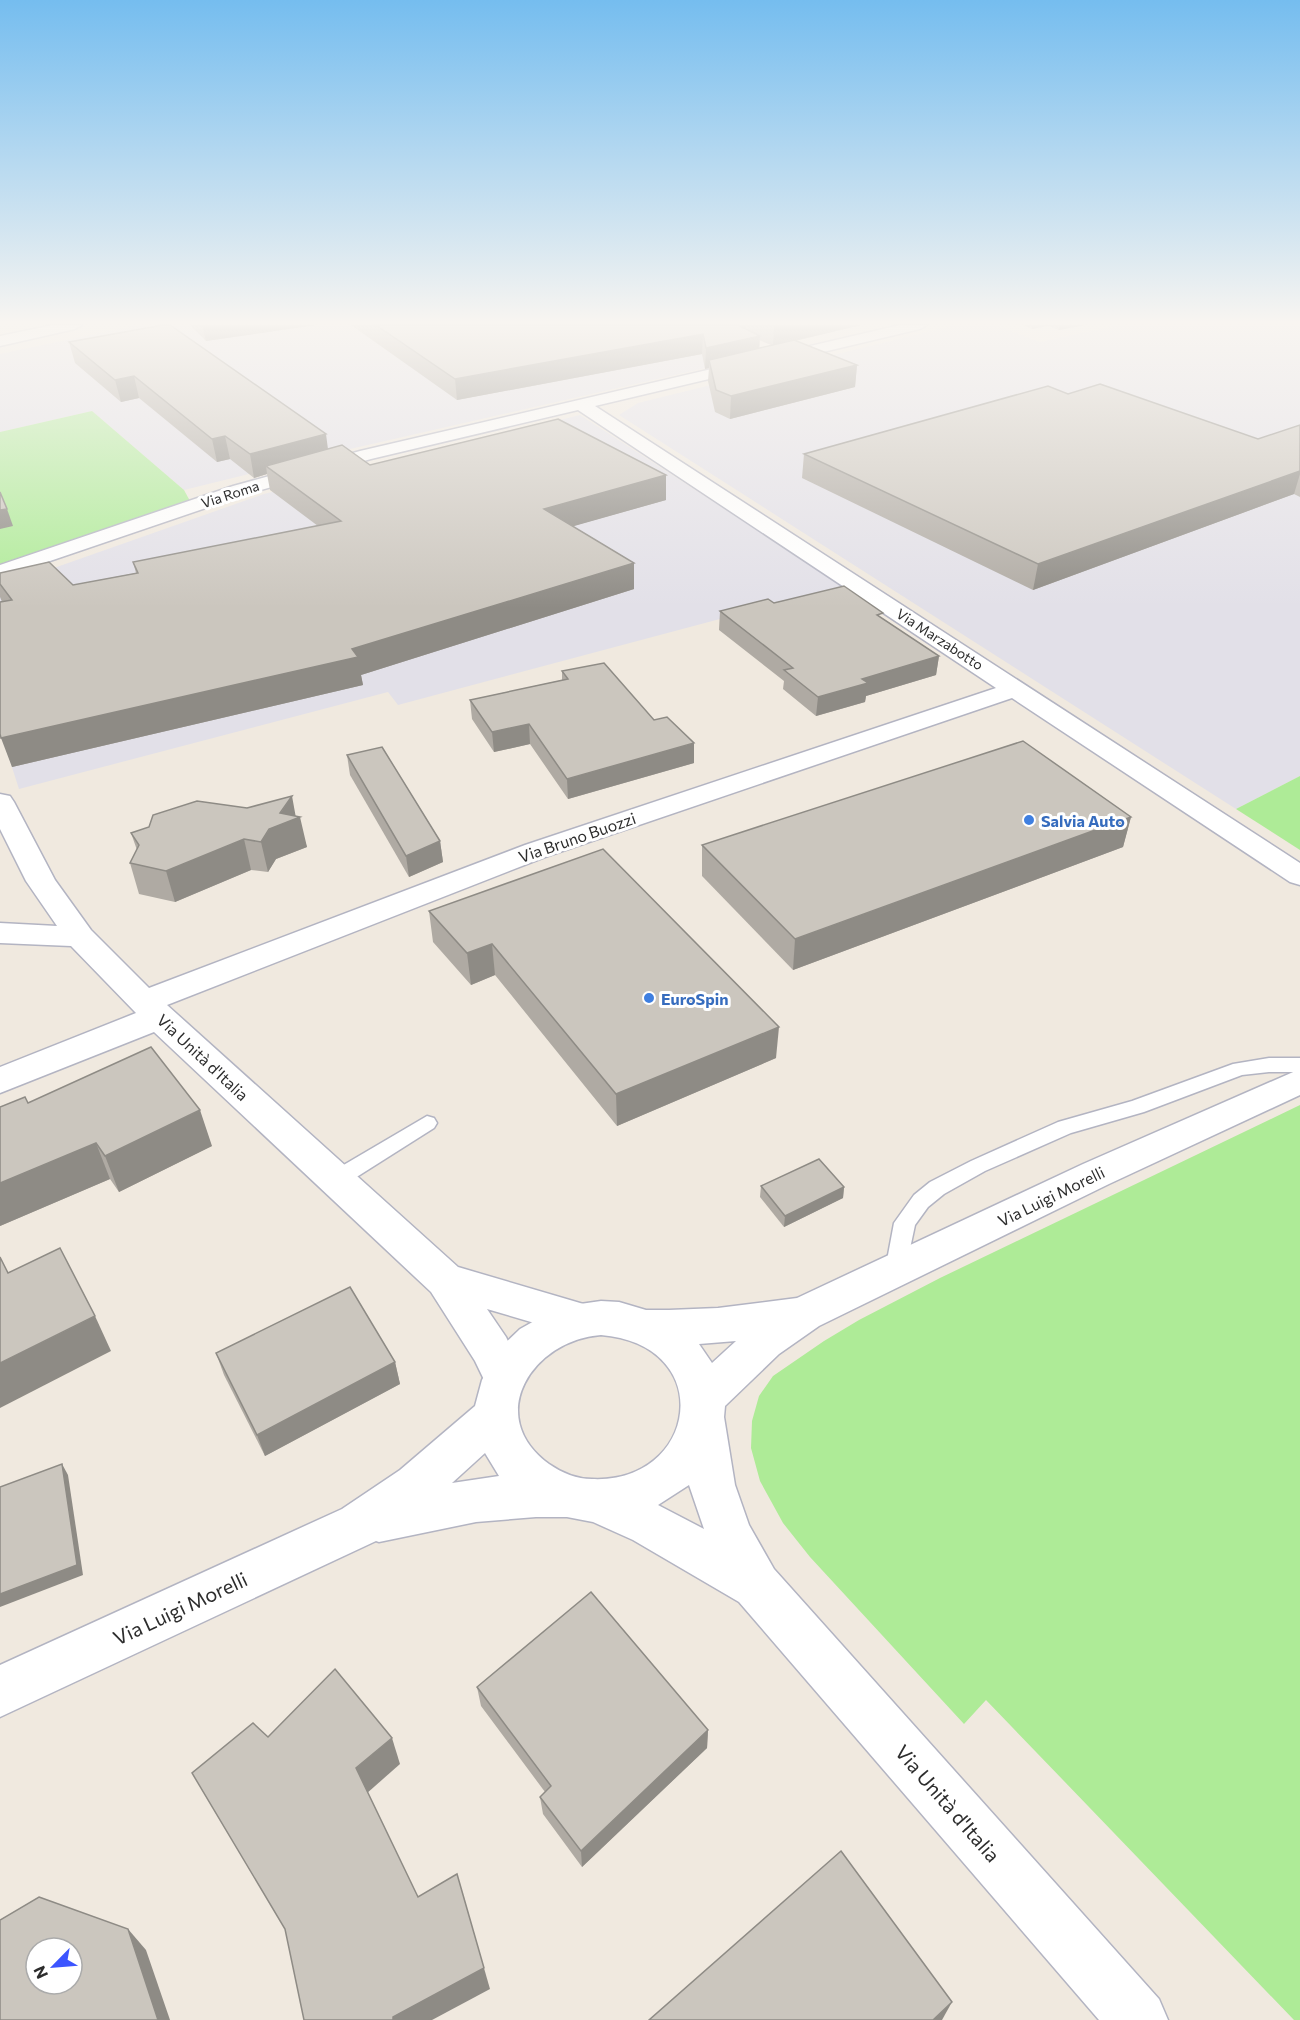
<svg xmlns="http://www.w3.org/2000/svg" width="1300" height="2020" font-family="Commissioner,sans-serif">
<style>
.industrial{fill:#e2e0e8}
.green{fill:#aeeb97}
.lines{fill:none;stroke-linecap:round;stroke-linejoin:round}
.service-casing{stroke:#b3b4c2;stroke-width:3}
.minor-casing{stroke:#b3b4c2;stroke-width:3}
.tertiary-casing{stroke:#b3b4c2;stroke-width:3}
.service{fill:#fff;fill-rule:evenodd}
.minor{fill:#fff;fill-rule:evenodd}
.tertiary{fill:#fff;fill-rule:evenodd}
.wall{fill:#afaaa3;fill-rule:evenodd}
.shaded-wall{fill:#8e8b85}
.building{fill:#cbc6be;stroke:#8e8b85;stroke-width:1.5;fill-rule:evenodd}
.shop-dot{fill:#3f7fe0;stroke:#fff;stroke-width:2}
.labels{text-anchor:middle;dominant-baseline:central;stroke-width:6;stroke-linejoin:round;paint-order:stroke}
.far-street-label{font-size:14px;fill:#2d2d2d;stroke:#fff}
.shop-label{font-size:16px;font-weight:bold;fill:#366cbe;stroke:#fff;text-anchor:start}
.street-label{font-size:16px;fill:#2d2d2d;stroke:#fff}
.near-street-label{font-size:20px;fill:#2d2d2d;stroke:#fff}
</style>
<rect width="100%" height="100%" fill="#f0e9df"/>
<g class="industrial">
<polygon points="138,325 691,325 754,357 350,449 184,490 92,411 0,432 0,354"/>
<polygon points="956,325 996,325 1040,342 1120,325 1300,325 1300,776 1236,809 619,415 638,403"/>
<polygon points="580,415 843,586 398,705 388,692 19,789 0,730 0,587 264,494"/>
</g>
<g class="green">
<polygon points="92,411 184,490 190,501 0,564 0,432"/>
<polygon points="1300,776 1300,850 1236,809"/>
<polygon points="1300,1105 1300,2020 1294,2020 986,1700 964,1724 810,1557 783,1523 760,1481 751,1448 752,1421 759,1396 773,1376 824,1341 859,1320 940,1278"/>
</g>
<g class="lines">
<g class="service-casing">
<g id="service">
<polygon points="1269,1058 1300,1058 1300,1072 1269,1072 1242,1075 1144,1112 1071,1133 985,1171 944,1194 928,1207 915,1225 904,1277 896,1280 888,1277 885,1271 894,1223 914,1195 930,1182 971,1161 1058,1122 1132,1101 1233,1064"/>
<polygon points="427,1116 434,1118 437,1123 434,1128 344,1185 337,1187 330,1185 327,1179 330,1173"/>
</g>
</g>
<g class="minor-casing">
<g id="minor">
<polygon points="53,325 82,325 75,329 0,346 0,336"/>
<polygon points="900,325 927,325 920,329 595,406 1300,863 1300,885 1290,882 1012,698 545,857 167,1005 458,1267 597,1308 603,1320 597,1332 582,1337 487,1309 506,1337 526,1379 520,1392 505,1398 490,1392 475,1361 431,1292 154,1032 0,1093 0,1067 136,1013 71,946 0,943 0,923 57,926 26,881 0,829 0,794 10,796 14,802 55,880 91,930 149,988 525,845 996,688 578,410 371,459 247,494 0,578 0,565 233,486 360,451"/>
</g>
</g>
<g class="tertiary-casing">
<path id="tertiary" d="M1300 1069V1095L1109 1184 819 1326 779 1354 725 1406 724 1417 735 1485 749 1525 774 1569 1159 1999 1168 2020H1099L739 1602 633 1540 593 1522 567 1517H536L476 1522 379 1542 376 1541 0 1717V1665L342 1509 400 1470 475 1406 482 1380 500 1348 520 1329 545 1315 573 1305 601 1301 619 1302 646 1310H669L718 1308 797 1298 1083 1164ZM601 1335C719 1345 697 1484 592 1479 577 1479 562 1473 549 1464 483 1416 533 1340 601 1335ZM736 1341 712 1363 699 1344ZM485 1453 499 1476 452 1483ZM689 1485 704 1529 658 1505Z"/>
</g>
<use href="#service" class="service"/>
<use href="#minor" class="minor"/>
<use href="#tertiary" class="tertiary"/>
</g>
<g class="wall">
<polygon points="190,325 316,325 206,341"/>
<path d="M351 325H861L795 341 857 365 855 387 730 419 715 412 708 381 709 368 705 369 702 354 457 400ZM759 340 771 345 759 348Z"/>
<polygon points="1023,325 1084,325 1059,330 1049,326 1032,329"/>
<polygon points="69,342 328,449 370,465 666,475 666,500 573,526 634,563 634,589 361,675 363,685 12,767 2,602 0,597 0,573 73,585 136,573 133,562 318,526 270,490 267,474 254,478 230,459 217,462 139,398 121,402 75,363"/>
<polygon points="1068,394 1258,439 1300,425 1300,497 1294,494 1033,590 802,478 804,454"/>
<polygon points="774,603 882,618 939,656 936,675 866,696 865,702 816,716 783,689 784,681 719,630 720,611"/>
<polygon points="562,671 654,720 694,763 568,799 530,744 494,752 472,719 470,700 562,680"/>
<polygon points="347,755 440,841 443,862 409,877 350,775"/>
<polygon points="296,816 307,847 276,859 268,872 251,870 175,902 139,894 130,863 137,850 131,833"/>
<polygon points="1131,817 1123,847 793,970 702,876 702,845"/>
<polygon points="429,911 776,1058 617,1126 495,975 471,985 433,942"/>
<polygon points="28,1103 212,1146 119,1192 110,1179 0,1226 0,1107"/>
<polygon points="761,1186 844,1187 843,1198 784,1227 760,1197"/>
<polygon points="216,1353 395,1362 400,1384 265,1456 224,1375"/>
<polygon points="477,1687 708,1730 707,1748 582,1867 543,1814 540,1797 545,1792 481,1706"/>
</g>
<g class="shaded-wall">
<polygon points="202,325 316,325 206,341"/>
<polygon points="780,325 861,325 773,346 774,326"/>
<polygon points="1033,325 1049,325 1032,329"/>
<polygon points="1060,325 1084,325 1059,330"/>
<polygon points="703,334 702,354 457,400 455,379"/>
<polygon points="760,336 759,356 709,360 709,368 705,369 706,348"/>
<polygon points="857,365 855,387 730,419 731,396"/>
<polygon points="134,376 139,398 121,402 115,380"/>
<polygon points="326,434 329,457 266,466 267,474 254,478 250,454"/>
<polygon points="225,436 230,459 217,462 212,439"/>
<polygon points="1300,471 1300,474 1294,494 1033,590 1038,564"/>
<polygon points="666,475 666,500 546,534 544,509"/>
<polygon points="7,509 13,526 0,529 0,510"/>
<polygon points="634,563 634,589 361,675 363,685 12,767 1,738 352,649"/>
<polygon points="939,656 936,675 866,696 865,702 816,716 818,697 862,679"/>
<polygon points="529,724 530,744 494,752 492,732"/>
<polygon points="694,743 694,763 568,799 567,779"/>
<polygon points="292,796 296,818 300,817 307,847 276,859 268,872 261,842"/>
<polygon points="1131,817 1123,847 793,970 795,939"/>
<polygon points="244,839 251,870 175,902 166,871"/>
<polygon points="440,841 443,862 409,877 406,856"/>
<polygon points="492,944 495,975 471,985 467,953"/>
<polygon points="779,1027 776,1058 617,1126 616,1094"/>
<polygon points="200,1110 212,1146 119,1192 105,1156"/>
<polygon points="96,1143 110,1179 0,1226 0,1183"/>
<polygon points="844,1187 843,1198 784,1227 785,1216"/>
<polygon points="95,1316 111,1351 0,1408 0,1363"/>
<polygon points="395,1362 400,1384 265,1456 257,1435"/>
<polygon points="62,1464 68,1475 83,1575 0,1607 0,1594"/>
<polygon points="708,1730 707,1748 582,1867 581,1851"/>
<polygon points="392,1738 400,1764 366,1794 356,1768"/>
<polygon points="457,1874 490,1989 432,2020 393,2020 393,2017"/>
<polygon points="128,1929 146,1950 170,2020 158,2020"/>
<polygon points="952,2002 942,2020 933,2020"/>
</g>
<g class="building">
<polygon points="163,325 170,325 326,434 250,454 225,436 212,439 134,376 115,380 69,342"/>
<polygon points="376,325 738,325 760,336 706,348 703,334 455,379"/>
<polygon points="794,340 857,365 731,396 716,390 709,360"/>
<polygon points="1100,384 1258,439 1300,425 1300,471 1038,564 804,454 1048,386 1068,394"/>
<polygon points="558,419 666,475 544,509 634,563 352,649 358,657 1,738 0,734 0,602 12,600 0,584 0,573 49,562 73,585 138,573 133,562 341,521 266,466 342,445 370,465"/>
<polygon points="0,492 7,509 0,510"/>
<polygon points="844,586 883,613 877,615 939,656 862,679 868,683 818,697 784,670 793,668 720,611 768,599 774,603"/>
<polygon points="604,663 654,720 667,717 694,743 567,779 529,724 492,732 470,700 568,679 562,671"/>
<polygon points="1023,741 1131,817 795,939 702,845"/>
<polygon points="382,747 440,841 406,856 347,755"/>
<polygon points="292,796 280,813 300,817 269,829 261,842 244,839 166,871 130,863 139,845 131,833 149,827 153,815 197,801 247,808"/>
<polygon points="603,849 779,1027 616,1094 492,944 467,953 429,911"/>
<polygon points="151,1047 200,1110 105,1156 96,1143 0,1183 0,1107 25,1097 28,1103"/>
<polygon points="819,1159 844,1187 785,1216 761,1186"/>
<polygon points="60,1248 95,1316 0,1363 0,1257 8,1273"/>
<polygon points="350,1287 395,1362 257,1435 216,1353"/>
<polygon points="62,1464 77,1565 0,1594 0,1487"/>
<polygon points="591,1592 708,1730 581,1851 540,1797 551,1786 477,1687"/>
<polygon points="335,1669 392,1738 356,1768 418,1897 457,1874 484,1968 393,2017 393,2020 304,2020 285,1929 192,1773 253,1723 268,1737"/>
<polygon points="841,1851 952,2002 933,2020 649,2020"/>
<path d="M39 1897 128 1929 158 2020H0V1920ZM36 1948H72V1984H36Z"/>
</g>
<linearGradient id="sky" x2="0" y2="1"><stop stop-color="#75bdef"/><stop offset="0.53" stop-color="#f8f5f1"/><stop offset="1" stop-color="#f8f5f1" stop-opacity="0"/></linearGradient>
<rect width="1300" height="608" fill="url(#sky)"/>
<g class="shop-dot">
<circle cx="1029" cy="820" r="6"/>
<circle cx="649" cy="998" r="6"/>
</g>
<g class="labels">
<g class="far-street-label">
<text transform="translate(230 494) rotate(-18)">Via Roma</text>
<text transform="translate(940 639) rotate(33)">Via Marzabotto</text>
</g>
<g class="shop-label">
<text x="1041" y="820">Salvia Auto</text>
<text x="661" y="998">EuroSpin</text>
</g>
<g class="street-label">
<text transform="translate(577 837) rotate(-19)">Via Bruno Buozzi</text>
<text transform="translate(203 1057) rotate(43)">Via Unità d'Italia</text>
<text transform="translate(1051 1196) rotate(-26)">Via Luigi Morelli</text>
</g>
<g class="near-street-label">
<text transform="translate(180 1608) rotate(-25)">Via Luigi Morelli</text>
<text transform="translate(948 1803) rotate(49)">Via Unità d'Italia</text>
</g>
</g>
<g transform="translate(54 1966) rotate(245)"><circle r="28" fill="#ffffff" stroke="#ababab" stroke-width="1.5"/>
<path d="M0-4.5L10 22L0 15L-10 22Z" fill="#3c55ff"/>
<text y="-9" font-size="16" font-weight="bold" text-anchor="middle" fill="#2d2d2d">N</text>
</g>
</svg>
